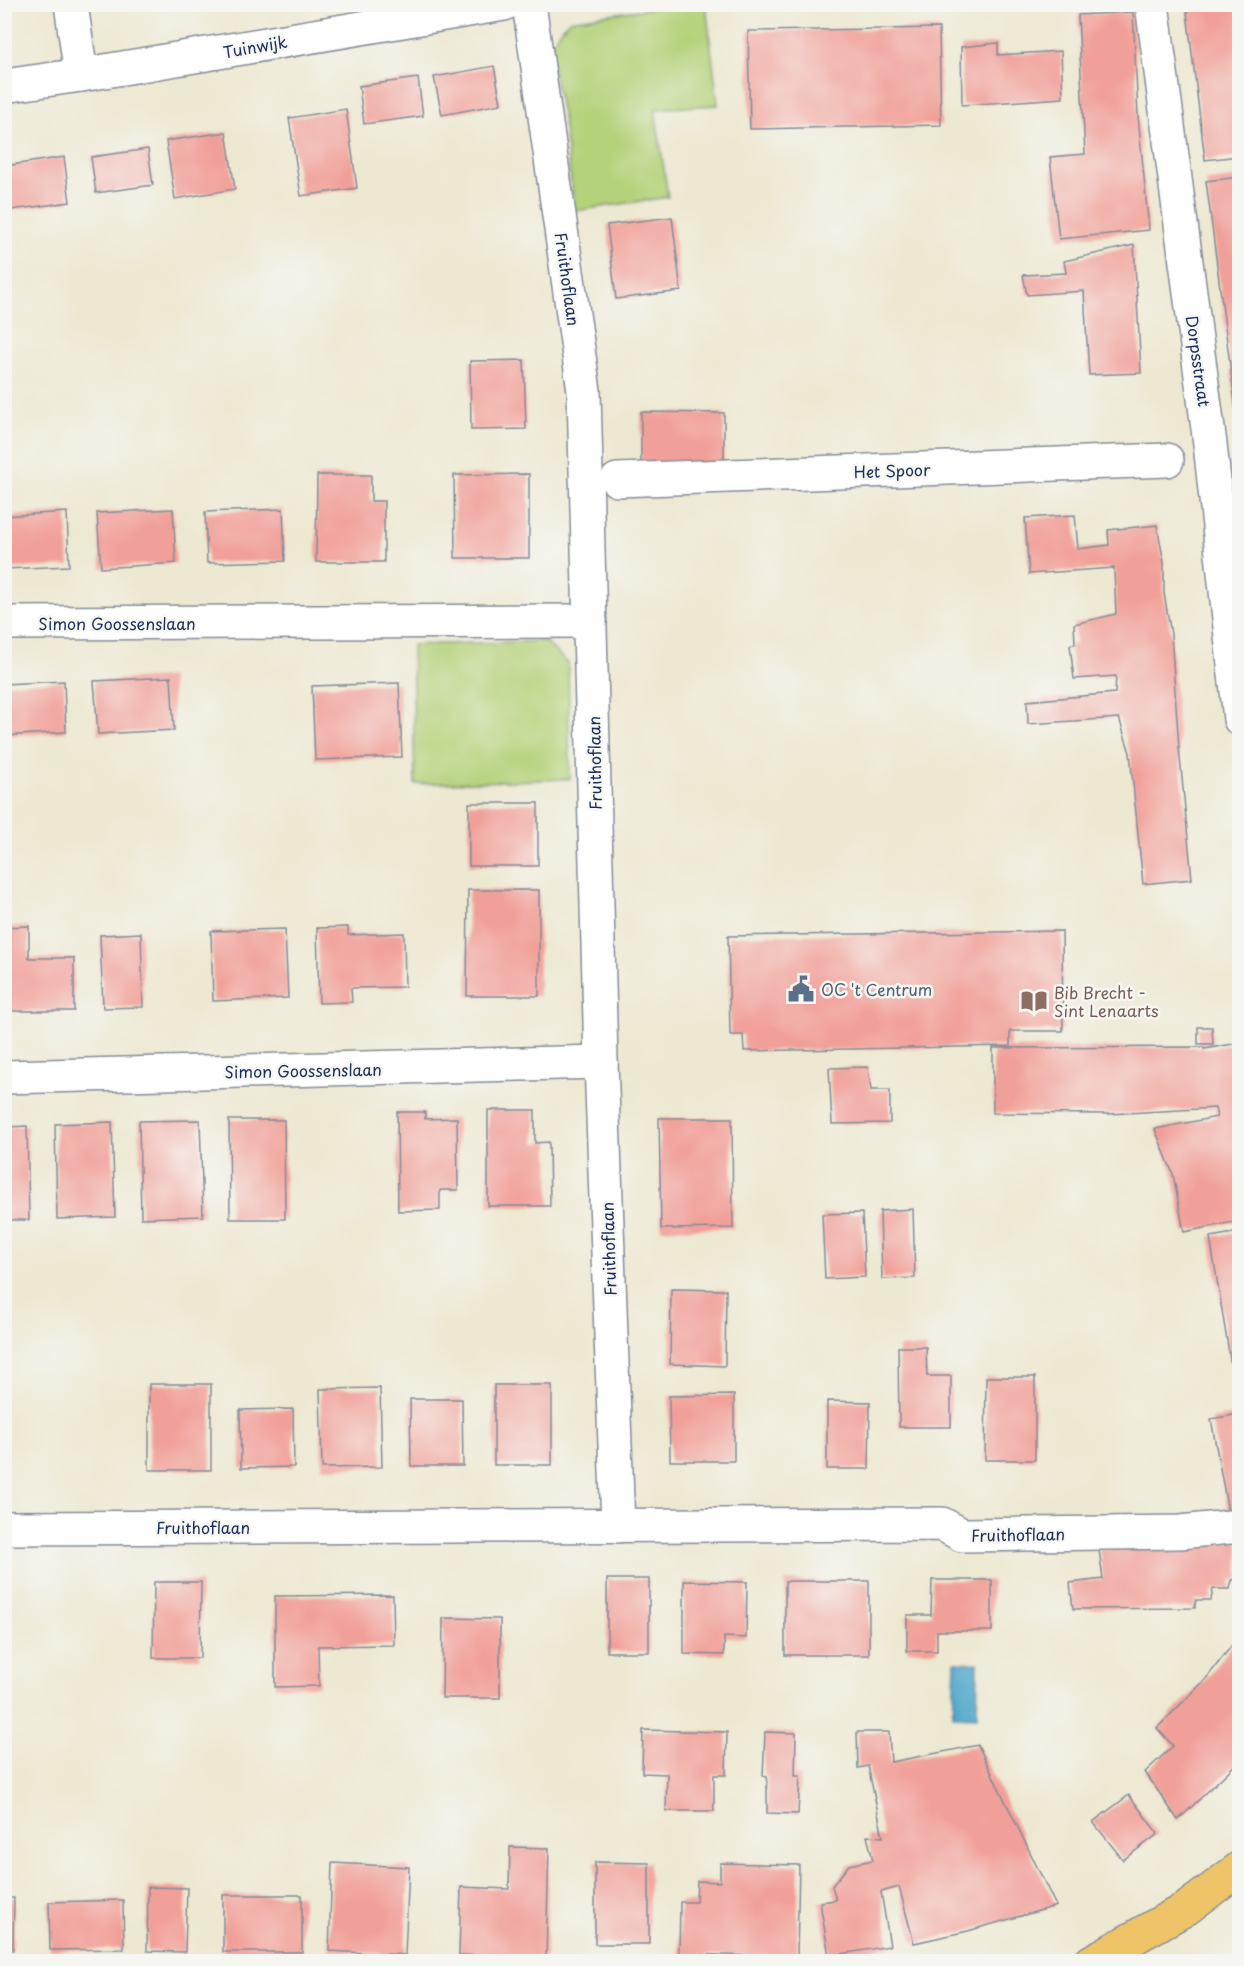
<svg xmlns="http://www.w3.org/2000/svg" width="1244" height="1966" font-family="'Playpen Sans',sans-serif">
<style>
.green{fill:#b4d279;stroke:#68806c;stroke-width:1.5}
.water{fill:#4ba5c9;stroke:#336a94;stroke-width:1.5}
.building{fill:#f1a099}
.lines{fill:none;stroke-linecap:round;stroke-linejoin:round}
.minor-casing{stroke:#848c98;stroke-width:36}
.major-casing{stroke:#848c98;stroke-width:36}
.minor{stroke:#fff;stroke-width:33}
.major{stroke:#efc469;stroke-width:33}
.labels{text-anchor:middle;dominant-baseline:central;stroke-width:5;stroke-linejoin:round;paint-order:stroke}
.street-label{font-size:16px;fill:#1b2f5e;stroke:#f6f6f2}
.service-label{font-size:16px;fill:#4e5e75;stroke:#f6f6f2;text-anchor:start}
.education-label{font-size:16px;fill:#785e54;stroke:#f6f6f2;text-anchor:start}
</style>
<rect width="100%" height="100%" fill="#f6f6f2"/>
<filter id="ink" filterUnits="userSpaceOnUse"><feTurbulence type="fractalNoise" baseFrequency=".0167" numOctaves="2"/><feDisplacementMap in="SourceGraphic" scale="12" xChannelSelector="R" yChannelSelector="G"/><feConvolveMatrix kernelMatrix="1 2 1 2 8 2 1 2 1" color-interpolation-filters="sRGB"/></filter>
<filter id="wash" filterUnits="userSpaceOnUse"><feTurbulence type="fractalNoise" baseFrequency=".008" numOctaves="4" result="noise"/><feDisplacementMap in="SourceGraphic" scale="24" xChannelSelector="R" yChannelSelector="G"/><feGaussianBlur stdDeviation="1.35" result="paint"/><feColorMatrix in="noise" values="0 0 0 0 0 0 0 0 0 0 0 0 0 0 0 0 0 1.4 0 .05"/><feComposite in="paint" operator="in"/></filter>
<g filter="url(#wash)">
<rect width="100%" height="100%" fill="#ede8d1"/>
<g class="green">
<polygon points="706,5 718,105 655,109 668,197 575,211 562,114 549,50 557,35 569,20 666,6"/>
<polygon points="544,641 568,663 570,779 415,784 412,645"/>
</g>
<polygon class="water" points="955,1662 978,1663 977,1717 953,1716"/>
<g id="blocks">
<g class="building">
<polygon points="1186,4 1239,4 1239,156 1205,160"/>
<polygon points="1133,12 1138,115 1149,230 1059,239 1050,157 1085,154 1078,15"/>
<polygon points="939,28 941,125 750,129 748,31"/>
<polygon points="998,43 998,55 1061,51 1063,98 962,105 961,47"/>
<polygon points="494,66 501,104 442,115 434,77"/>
<polygon points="418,78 423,116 364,124 359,86"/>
<polygon points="346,109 357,188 301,196 289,118"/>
<polygon points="226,132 235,189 175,199 166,141"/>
<polygon points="148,149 153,185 96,193 91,157"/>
<polygon points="64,157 70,202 11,210 5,166"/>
<polygon points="1239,177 1239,425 1238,426 1206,181"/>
<polygon points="672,217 681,291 616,299 607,225"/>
<polygon points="1134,245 1141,373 1089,375 1084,291 1027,295 1023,275 1066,273 1064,261"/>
<polygon points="524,360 526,429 471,430 470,361"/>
<polygon points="641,412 724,413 724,464 641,464"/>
<polygon points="529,474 529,558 455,558 454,475"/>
<polygon points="317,475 371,475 371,501 384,501 384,562 316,562"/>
<polygon points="173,509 176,563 101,568 97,513"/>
<polygon points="283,509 285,561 207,563 205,512"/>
<polygon points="67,512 69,566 4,569 4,516"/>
<polygon points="1075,515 1078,549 1109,545 1108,530 1157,525 1164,563 1164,593 1171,634 1179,748 1192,879 1143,884 1130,753 1119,718 1028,724 1027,701 1115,693 1116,676 1074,679 1070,645 1075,644 1074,624 1116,614 1114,568 1029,574 1025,518"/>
<polygon points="171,677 174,730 98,734 94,681"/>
<polygon points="64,681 66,732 4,736 4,684"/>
<polygon points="399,683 402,757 315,760 312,686"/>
<rect x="469" y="803" width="69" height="63"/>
<polygon points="468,890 539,890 539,996 467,996"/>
<polygon points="29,926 29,958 74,958 74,1011 4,1011 4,927"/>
<polygon points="348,927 348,935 404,933 405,987 351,988 352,1002 319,1003 317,928"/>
<polygon points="285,929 288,998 213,1001 211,931"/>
<polygon points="1062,931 1063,1031 1010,1031 1010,1046 744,1051 743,1035 730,1035 728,936"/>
<polygon points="141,933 143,1007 103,1008 100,935"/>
<polygon points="1198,1027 1212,1027 1213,1044 1198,1044"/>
<polygon points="1239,1043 1239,1221 1184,1232 1173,1174 1155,1129 1217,1117 1215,1108 1109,1114 993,1113 993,1048 1204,1047 1204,1049"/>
<polygon points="868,1067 871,1090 890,1090 890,1123 832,1124 829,1068"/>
<polygon points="488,1110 535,1110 535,1143 549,1142 550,1206 488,1206"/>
<polygon points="397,1112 425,1112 425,1119 457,1118 458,1190 440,1190 440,1210 398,1211"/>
<polygon points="659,1118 732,1118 733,1228 661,1229"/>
<polygon points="200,1120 203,1216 141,1218 139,1121"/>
<polygon points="229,1120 284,1120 285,1219 230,1219"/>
<polygon points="112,1122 115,1217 57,1219 55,1124"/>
<polygon points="27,1126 29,1220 4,1220 4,1127"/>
<polygon points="913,1209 915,1278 882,1279 880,1211"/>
<polygon points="862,1213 865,1277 825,1279 822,1214"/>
<polygon points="1239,1232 1239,1401 1237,1402 1210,1237"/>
<polygon points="671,1289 726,1290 725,1366 670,1364"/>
<polygon points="898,1347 926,1347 927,1376 951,1376 951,1427 899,1427"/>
<polygon points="986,1377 1035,1377 1035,1460 985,1460"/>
<rect x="149" y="1384" width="62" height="86"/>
<rect x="494" y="1385" width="58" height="80"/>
<polygon points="380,1388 382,1467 322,1468 320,1389"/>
<polygon points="734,1395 734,1461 670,1461 669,1396"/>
<polygon points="410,1399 462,1399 463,1466 411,1466"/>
<polygon points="827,1401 870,1402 869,1469 827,1469"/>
<polygon points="293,1409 294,1467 241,1468 240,1410"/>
<polygon points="1239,1414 1239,1517 1229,1517 1211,1419"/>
<polygon points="1239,1541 1239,1579 1232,1580 1230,1589 1213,1589 1211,1600 1196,1600 1195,1608 1073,1609 1070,1583 1103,1579 1099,1550"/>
<rect x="607" y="1579" width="42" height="73"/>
<polygon points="932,1580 992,1580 992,1631 937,1631 937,1651 907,1651 907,1615 931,1615"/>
<polygon points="684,1581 747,1582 746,1638 724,1637 724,1655 684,1654"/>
<rect x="785" y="1581" width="84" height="74"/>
<polygon points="154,1582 201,1582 200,1658 153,1658"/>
<polygon points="393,1595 394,1645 318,1646 319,1686 275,1687 275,1596"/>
<polygon points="443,1618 500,1619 500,1698 442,1698"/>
<polygon points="1239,1636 1239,1761 1178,1820 1145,1772 1173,1746 1157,1728 1205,1680"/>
<polygon points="643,1730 727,1732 726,1775 714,1775 714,1811 666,1811 667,1774 642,1773"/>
<polygon points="765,1732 796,1733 795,1776 800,1776 798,1814 767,1813 767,1777 763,1776"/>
<polygon points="857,1732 889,1732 891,1762 978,1745 1056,1906 968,1931 914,1943 899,1887 881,1892 890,1946 829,1956 820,1902 836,1900 832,1886 849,1865 873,1860 867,1836 883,1837 868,1766 858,1768"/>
<polygon points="1129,1795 1158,1834 1123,1860 1093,1822"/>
<polygon points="510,1847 549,1848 546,1958 459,1955 461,1887 509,1889"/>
<polygon points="595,1862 649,1863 649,1944 595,1944"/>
<polygon points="332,1863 409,1867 405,1955 329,1951"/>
<polygon points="720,1863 799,1865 797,1957 679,1954 680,1902 696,1902 697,1881 720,1882"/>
<polygon points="148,1887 187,1888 185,1952 147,1951"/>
<rect x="223" y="1895" width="79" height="57"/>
<polygon points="4,1898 14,1898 13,1950 4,1950"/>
<polygon points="123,1900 124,1949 50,1950 49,1902"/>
</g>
</g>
</g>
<g filter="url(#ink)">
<use href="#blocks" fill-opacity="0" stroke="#848c98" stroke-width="1.5"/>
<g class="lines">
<g class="minor-casing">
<g id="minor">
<polyline points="71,4 81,75"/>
<polyline points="529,4 584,391 601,1062 618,1526"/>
<polyline points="1152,4 1210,444 1240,719"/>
<polyline points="4,86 81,75 504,4"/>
<polyline points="617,480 1167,460"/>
<polyline points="4,623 590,621"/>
<polyline points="4,1077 601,1062"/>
<polyline points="4,1528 942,1524 962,1535 1180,1532 1240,1526"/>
</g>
</g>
<g class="major-casing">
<polyline id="major" points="1091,1962 1187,1908 1240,1868"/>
</g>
<use href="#minor" class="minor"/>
<use href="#major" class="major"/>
</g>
</g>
<defs>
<g id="civic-bare" transform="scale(2.07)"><path d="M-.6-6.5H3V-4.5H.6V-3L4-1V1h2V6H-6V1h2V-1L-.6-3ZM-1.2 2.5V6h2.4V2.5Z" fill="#5c6f8a" stroke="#f6f6f2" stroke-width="2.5" paint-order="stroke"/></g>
<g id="library-bare" transform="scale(2.07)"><path d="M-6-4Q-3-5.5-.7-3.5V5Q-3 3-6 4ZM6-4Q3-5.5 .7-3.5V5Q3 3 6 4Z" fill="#8d6e63" stroke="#f6f6f2" stroke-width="2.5" paint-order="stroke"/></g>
</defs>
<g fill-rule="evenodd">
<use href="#civic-bare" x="801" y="989"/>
<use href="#library-bare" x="1034" y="1001"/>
</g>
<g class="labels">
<g class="street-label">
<text transform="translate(255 46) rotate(-10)">Tuinwijk</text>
<text transform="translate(568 279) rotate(82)">Fruithoflaan</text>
<text transform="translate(1199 361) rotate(82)">Dorpsstraat</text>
<text transform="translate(892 470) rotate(-2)">Het Spoor</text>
<text x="117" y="623">Simon Goossenslaan</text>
<text transform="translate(594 763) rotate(-91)">Fruithoflaan</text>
<text transform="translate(303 1070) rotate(-1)">Simon Goossenslaan</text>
<text transform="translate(608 1249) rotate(-92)">Fruithoflaan</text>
<text x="203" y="1527">Fruithoflaan</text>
<text transform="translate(1018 1534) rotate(-1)">Fruithoflaan</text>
</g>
<g class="service-label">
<text x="821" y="989">OC 't Centrum</text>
</g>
<g class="education-label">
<text x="1054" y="992">Bib Brecht -<tspan x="1054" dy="18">Sint Lenaarts</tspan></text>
</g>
</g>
<rect width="1244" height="1966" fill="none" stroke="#f6f6f2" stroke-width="24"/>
</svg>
